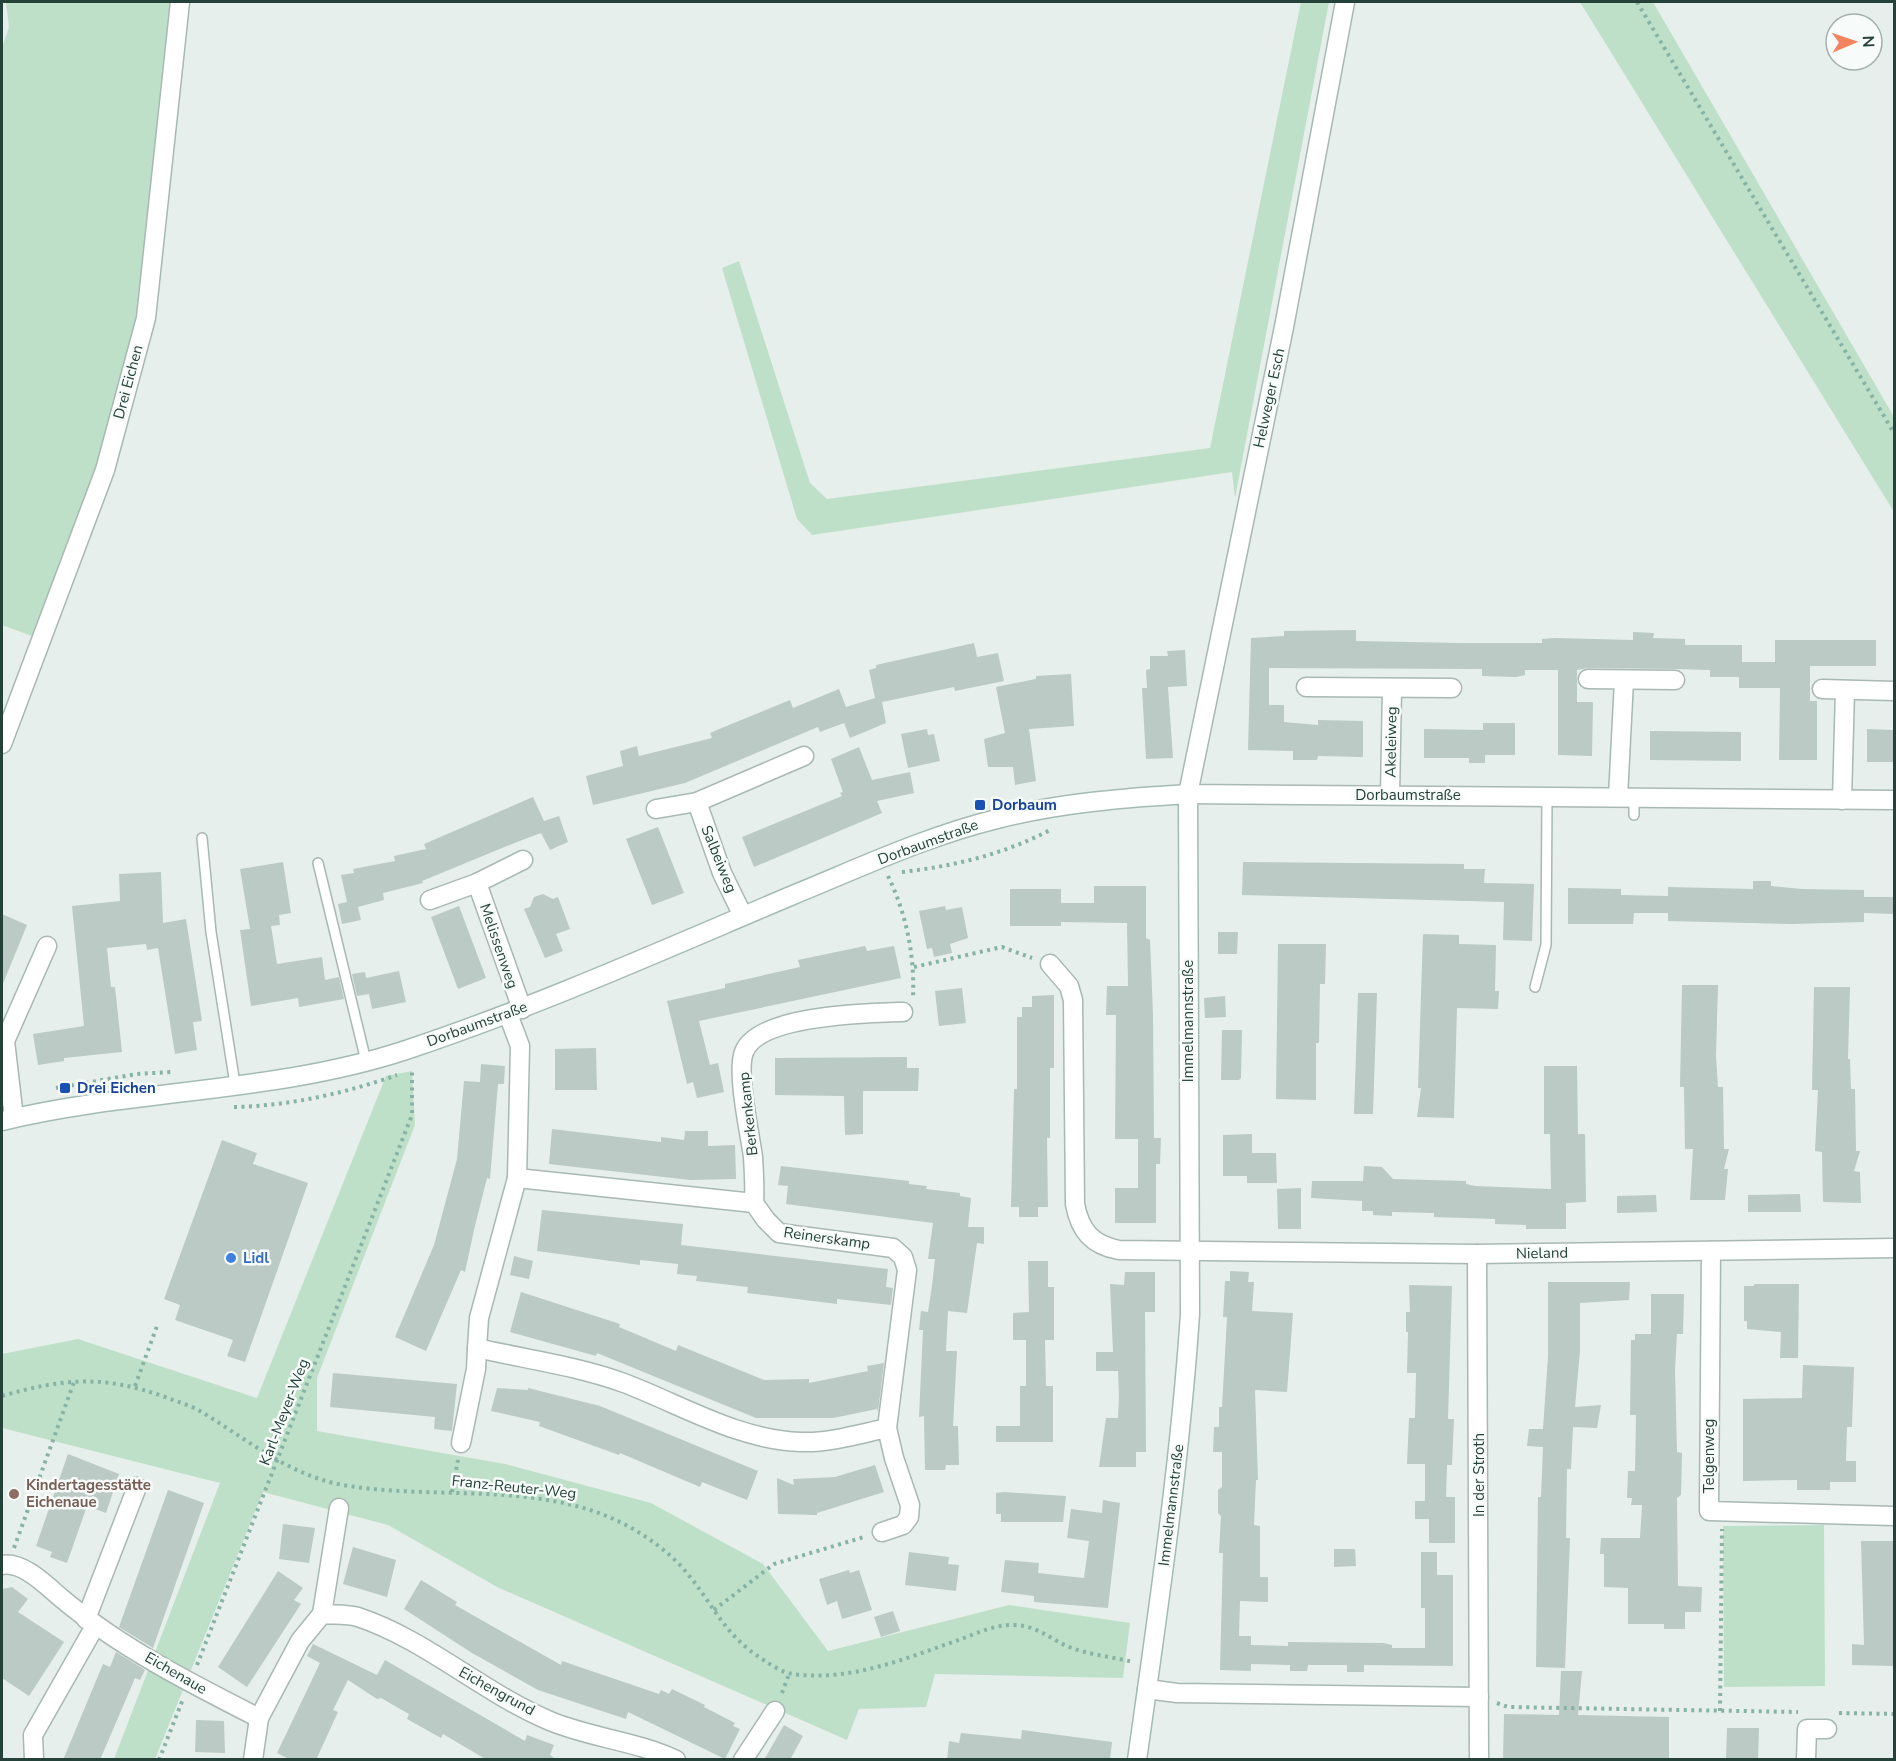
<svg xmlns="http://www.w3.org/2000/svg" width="1896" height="1761" font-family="'Nunito Sans',sans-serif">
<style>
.green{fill:#bfe0c8}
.building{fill:#bbcac4}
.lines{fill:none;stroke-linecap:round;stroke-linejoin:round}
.lane-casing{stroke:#a8b8b2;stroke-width:12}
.street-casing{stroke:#a8b8b2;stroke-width:21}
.secondary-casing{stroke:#a4bbb3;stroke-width:21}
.path{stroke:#86b3a5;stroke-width:4;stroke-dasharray:3 4.5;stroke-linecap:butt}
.lane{stroke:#fff;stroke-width:9}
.street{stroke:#fff;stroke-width:18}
.secondary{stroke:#fff;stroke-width:18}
.transit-dot{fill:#1a4fb4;stroke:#f7fbf9;stroke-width:2}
.shop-dot{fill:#3f7fe0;stroke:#f7fbf9;stroke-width:2}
.education-dot{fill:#8d6e63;stroke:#f7fbf9;stroke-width:2}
.labels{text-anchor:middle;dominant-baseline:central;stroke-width:5;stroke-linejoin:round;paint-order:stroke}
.street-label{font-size:15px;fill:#24423a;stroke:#f7fbf9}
.transit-label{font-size:15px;font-weight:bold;fill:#164399;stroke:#f7fbf9;text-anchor:start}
.shop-label{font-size:15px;font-weight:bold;fill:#366cbe;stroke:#f7fbf9;text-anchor:start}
.education-label{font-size:15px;font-weight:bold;fill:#785e54;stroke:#f7fbf9;text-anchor:start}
</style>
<rect width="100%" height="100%" fill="#e6efeb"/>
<g class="green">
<polygon points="6,2 180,2 146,318 105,470 40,639 2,625 2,48 9,27"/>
<polygon points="1301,2 1329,2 1235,498 1232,472 812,535 797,519 722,268 739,261 810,483 827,499 1210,448"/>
<polygon points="1580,2 1653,2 1894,417 1894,512"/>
<polygon points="412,1071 415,1125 317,1378 317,1431 505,1464 651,1503 763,1564 828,1651 1009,1605 1130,1623 1123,1678 935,1674 926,1707 859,1709 847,1740 497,1587 388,1525 263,1492 155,1759 114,1759 220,1483 2,1428 2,1354 78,1339 257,1398 386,1076"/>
<polygon points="1824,1525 1825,1686 1724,1687 1723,1526"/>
</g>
<g class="building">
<polygon points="1356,630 1356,641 1460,643 1542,643 1542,639 1555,638 1633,640 1633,632 1654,633 1653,638 1685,639 1685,645 1742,645 1742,662 1775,662 1775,640 1876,640 1876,666 1810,666 1810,701 1817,701 1817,760 1779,760 1780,688 1739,688 1739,677 1710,677 1710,670 1675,669 1588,668 1577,670 1577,702 1593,702 1592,756 1558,755 1558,670 1525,670 1525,675 1516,677 1482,676 1482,669 1269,668 1269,705 1284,705 1284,722 1318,725 1318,720 1363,721 1363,757 1318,756 1317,760 1293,760 1293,751 1248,750 1251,638 1284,636 1284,631"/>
<polygon points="974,643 977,657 998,653 1004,681 955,691 954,687 882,702 886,723 850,738 844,723 820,732 818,727 685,783 593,805 586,776 623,766 620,751 637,746 639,756 712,738 710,733 724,727 790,700 793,708 839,689 846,707 875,698 869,670 876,668 876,665"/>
<polygon points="1185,650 1187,686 1168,687 1173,758 1146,759 1142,688 1147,688 1146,670 1150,669 1150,656 1168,656 1167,651"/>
<polygon points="1071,674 1074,726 1029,729 1036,781 1015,785 1013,767 988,767 984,739 1005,733 996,687 1036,679 1036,676"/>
<polygon points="1483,723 1515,723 1515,755 1485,755 1485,763 1469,763 1469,758 1424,758 1424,729 1483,730"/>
<polygon points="927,729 928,735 934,734 940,761 908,768 901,734"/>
<polygon points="1867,729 1894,730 1894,762 1867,762"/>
<polygon points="1650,731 1741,732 1741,761 1650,760"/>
<polygon points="859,747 872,780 910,772 914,793 877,801 882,813 754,867 742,837 842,796 840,793 843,792 831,759"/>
<polygon points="533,797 544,821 559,816 568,842 550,850 541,833 517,842 422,881 423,883 383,893 384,900 358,907 361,920 342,924 338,904 347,902 341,875 354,873 353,869 395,861 394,856 426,849 424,844"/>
<polygon points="658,827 684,893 652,905 626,839"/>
<polygon points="283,862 291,913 279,915 280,925 271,926 277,964 322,957 325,980 339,977 344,999 299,1007 298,998 251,1006 240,930 250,929 240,869"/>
<polygon points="1243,862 1464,864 1464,869 1485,869 1484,883 1534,884 1532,941 1503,940 1504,902 1242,895"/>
<polygon points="161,872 163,923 186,919 202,1021 193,1022 197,1050 175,1054 158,948 147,950 146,944 107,948 111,987 115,987 122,1052 64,1058 64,1061 38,1065 33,1034 84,1026 72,906 120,901 119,874"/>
<polygon points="1753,881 1771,881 1771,886 1802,889 1864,890 1864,897 1894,897 1894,914 1864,913 1864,922 1792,924 1668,921 1668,913 1634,913 1633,924 1568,924 1568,888 1621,889 1621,895 1668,896 1668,887 1753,889"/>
<polygon points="1094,886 1146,886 1146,938 1150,940 1153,1014 1154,1138 1161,1138 1160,1164 1156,1164 1156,1223 1115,1223 1115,1188 1138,1188 1138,1139 1115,1139 1116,1015 1106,1015 1107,986 1128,986 1127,923 1061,922 1061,926 1010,926 1010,889 1061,889 1061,903 1094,903"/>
<polygon points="543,894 553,899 558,897 570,929 556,934 563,951 545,958 524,909 530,907 534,897"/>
<polygon points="459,906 486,978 458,989 431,917"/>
<polygon points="945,906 946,910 962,907 968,938 950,944 952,953 934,957 932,948 927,949 919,911"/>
<polygon points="2,914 27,925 2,986"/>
<polygon points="1218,932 1238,932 1237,954 1218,954"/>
<polygon points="1423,934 1459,935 1459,944 1496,945 1495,991 1499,991 1498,1009 1457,1008 1454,1118 1417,1117 1421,1088 1418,1088"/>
<polygon points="1278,944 1326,944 1325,984 1320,984 1319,1043 1316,1043 1316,1100 1276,1099"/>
<polygon points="865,946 867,951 894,946 901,978 699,1021 710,1065 718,1063 724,1092 697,1098 693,1082 687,1084 667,1001 725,988 725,984 800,967 798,960"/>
<polygon points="399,971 406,1002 372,1009 369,994 357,996 352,974 365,972 366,978"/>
<polygon points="1682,985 1718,985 1716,1056 1718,1087 1723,1087 1724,1149 1729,1149 1724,1169 1728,1169 1725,1200 1690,1200 1693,1149 1685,1149 1684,1087 1680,1087"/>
<polygon points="1814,987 1850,987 1848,1059 1850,1059 1851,1089 1855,1089 1856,1151 1860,1151 1854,1171 1860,1172 1861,1203 1823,1202 1822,1152 1815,1151 1818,1090 1812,1090"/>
<polygon points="962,988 966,1023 939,1026 935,991"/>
<polygon points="1358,993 1377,993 1373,1114 1354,1114"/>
<polygon points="1054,995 1054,1068 1050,1068 1050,1138 1047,1138 1048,1207 1038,1207 1038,1217 1019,1217 1019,1207 1011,1207 1014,1089 1017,1089 1017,1017 1022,1017 1022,1007 1032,1007 1032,996"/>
<polygon points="1225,996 1226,1017 1205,1018 1204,998"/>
<polygon points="1222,1030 1242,1030 1241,1078 1239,1080 1221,1080"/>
<polygon points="596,1048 597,1090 555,1090 555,1049"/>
<polygon points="907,1057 907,1068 919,1068 918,1091 863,1091 863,1134 845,1135 844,1096 775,1095 775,1058"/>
<polygon points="481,1064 505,1066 504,1084 498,1084 490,1179 487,1178 474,1230 465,1272 461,1270 426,1351 395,1337 434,1245 457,1159 464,1081 480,1082"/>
<polygon points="1544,1066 1577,1066 1578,1134 1585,1134 1586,1202 1566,1203 1566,1229 1526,1229 1526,1225 1495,1224 1495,1219 1434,1217 1434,1213 1392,1212 1392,1216 1373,1215 1373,1211 1362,1211 1362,1201 1311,1198 1312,1181 1363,1181 1364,1166 1382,1167 1393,1179 1466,1181 1466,1184 1475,1186 1551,1189 1550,1134 1544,1134"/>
<polygon points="552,1129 661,1142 661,1137 684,1140 685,1131 708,1131 708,1146 735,1145 736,1179 690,1180 549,1164"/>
<polygon points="1252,1134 1252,1153 1276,1153 1277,1183 1247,1183 1247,1176 1223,1176 1223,1135"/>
<polygon points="222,1140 257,1153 253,1164 308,1183 245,1362 227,1356 233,1340 175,1320 180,1305 164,1299"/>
<polygon points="781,1166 909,1181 909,1184 927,1186 926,1189 960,1193 960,1196 971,1198 968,1227 984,1227 984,1244 977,1243 967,1313 948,1311 946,1351 957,1351 953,1426 958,1426 959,1465 946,1465 945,1470 925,1470 924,1416 919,1417 923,1330 919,1330 921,1311 928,1312 932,1286 935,1259 928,1259 933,1223 786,1204 788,1186 778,1185"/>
<polygon points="1301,1188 1301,1229 1278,1229 1277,1189"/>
<polygon points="1800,1194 1801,1212 1748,1212 1748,1195"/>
<polygon points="1656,1195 1657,1212 1617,1213 1617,1196"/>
<polygon points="542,1210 683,1224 681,1245 888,1269 886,1287 893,1288 891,1305 837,1299 837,1304 747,1293 748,1287 696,1281 697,1276 677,1274 678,1264 640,1260 640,1265 537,1251"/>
<polygon points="514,1256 533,1261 529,1279 510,1275"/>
<polygon points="1028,1261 1048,1261 1048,1287 1054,1287 1054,1340 1045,1340 1046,1386 1053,1386 1053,1442 996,1442 996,1426 1020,1426 1020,1386 1026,1386 1026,1340 1013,1340 1013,1313 1029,1312"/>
<polygon points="1230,1271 1249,1272 1248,1282 1254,1282 1252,1311 1293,1313 1287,1392 1255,1390 1258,1480 1256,1480 1254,1525 1260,1526 1260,1577 1268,1577 1268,1602 1240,1601 1239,1636 1251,1636 1251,1645 1288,1646 1288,1642 1383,1643 1392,1645 1392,1648 1425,1648 1425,1608 1421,1608 1421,1552 1437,1552 1437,1575 1453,1575 1453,1666 1364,1665 1364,1672 1347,1672 1347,1665 1308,1665 1307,1671 1290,1671 1290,1665 1251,1664 1251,1671 1220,1670 1223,1553 1219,1553 1221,1516 1218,1513 1218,1490 1222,1487 1222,1452 1213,1452 1214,1427 1219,1427 1219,1407 1222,1407 1227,1317 1223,1317 1225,1281 1230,1281"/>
<polygon points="1125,1272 1155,1272 1155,1312 1145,1312 1146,1452 1136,1452 1136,1467 1099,1467 1106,1418 1118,1418 1119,1397 1118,1371 1096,1371 1096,1352 1113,1352 1110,1284 1124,1285"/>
<polygon points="1548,1282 1630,1282 1629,1300 1580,1303 1580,1351 1575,1407 1601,1405 1597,1428 1573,1427 1571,1469 1567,1469 1566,1538 1570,1538 1565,1668 1536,1667 1538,1497 1541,1497 1543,1447 1527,1446 1529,1429 1543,1429 1548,1356"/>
<polygon points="1754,1284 1799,1284 1798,1358 1780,1358 1781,1332 1747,1329 1747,1321 1744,1321 1744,1286 1754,1286"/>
<polygon points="1409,1285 1452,1286 1448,1419 1454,1419 1452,1465 1447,1465 1446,1497 1455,1497 1455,1543 1429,1543 1429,1519 1415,1519 1415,1501 1425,1501 1425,1464 1407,1464 1409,1418 1415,1418 1416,1373 1407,1373 1408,1332 1406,1332 1406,1312 1410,1312"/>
<polygon points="521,1292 620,1324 619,1327 676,1351 678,1345 764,1380 809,1379 809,1383 868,1371 867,1366 884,1363 878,1412 875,1401 877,1409 833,1418 756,1418 597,1353 596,1356 510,1332"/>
<polygon points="1651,1294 1684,1294 1683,1334 1677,1334 1675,1369 1677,1452 1682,1453 1681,1495 1677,1498 1678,1586 1702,1587 1701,1612 1685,1612 1685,1629 1664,1629 1664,1624 1628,1624 1628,1588 1604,1587 1604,1554 1600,1554 1601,1538 1640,1538 1642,1505 1631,1505 1632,1498 1627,1498 1628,1471 1635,1471 1636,1415 1630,1415 1631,1340 1635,1340 1635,1334 1651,1334"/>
<polygon points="1803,1365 1854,1367 1852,1427 1847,1427 1846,1461 1856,1461 1856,1482 1830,1482 1830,1490 1797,1490 1797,1480 1743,1481 1743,1399 1802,1398"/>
<polygon points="333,1373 457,1384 452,1431 434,1429 435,1417 330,1407"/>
<polygon points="497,1388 528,1390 528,1388 600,1406 758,1471 747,1500 702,1482 700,1487 620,1453 619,1455 539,1426 540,1422 491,1411"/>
<polygon points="68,1454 119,1474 106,1513 87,1506 67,1563 50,1557 52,1552 36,1546"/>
<polygon points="875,1465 884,1492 817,1513 817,1515 778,1514 777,1478 794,1485 793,1479 835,1477"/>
<polygon points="168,1490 204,1503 153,1648 119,1627"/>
<polygon points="1004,1492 1066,1496 1063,1522 1001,1522 1001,1514 996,1514 996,1493"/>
<polygon points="1103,1500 1120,1503 1108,1608 1034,1602 1034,1596 1001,1592 1005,1560 1039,1563 1038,1573 1084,1578 1089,1541 1067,1538 1071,1509 1102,1513"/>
<polygon points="283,1524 315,1528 309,1563 279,1559"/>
<polygon points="1861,1541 1894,1541 1894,1666 1852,1665 1852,1644 1864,1645"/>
<polygon points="353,1547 396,1560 387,1597 343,1584"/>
<polygon points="1334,1549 1355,1549 1356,1566 1334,1567"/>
<polygon points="909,1552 949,1557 948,1564 959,1565 956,1591 905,1585"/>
<polygon points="849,1570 850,1573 859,1570 872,1610 842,1619 837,1601 827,1605 819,1579"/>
<polygon points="278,1571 303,1588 294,1600 301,1604 247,1687 218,1667"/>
<polygon points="421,1580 457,1602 455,1605 561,1665 562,1661 659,1694 661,1690 669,1694 672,1689 705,1705 704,1707 735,1723 733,1726 740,1729 725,1759 628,1712 626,1719 538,1690 472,1653 404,1609"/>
<polygon points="12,1587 28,1599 18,1612 64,1642 29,1696 2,1678 2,1589"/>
<polygon points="893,1611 900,1631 881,1637 874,1617"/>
<polygon points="313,1644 377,1675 385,1660 525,1741 527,1735 554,1745 550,1755 557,1760 487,1760 443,1734 441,1738 407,1719 409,1714 381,1698 377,1699 348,1680 333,1710 338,1712 316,1760 291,1760 277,1753 320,1663 307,1656"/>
<polygon points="116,1652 145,1670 140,1680 135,1678 100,1760 63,1760 103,1664 110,1667"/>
<polygon points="1561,1671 1582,1671 1578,1715 1669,1717 1669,1760 1503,1760 1504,1714 1559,1715"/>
<polygon points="196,1720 224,1721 225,1753 195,1752"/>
<polygon points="784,1725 803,1736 790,1760 764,1760"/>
<polygon points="1727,1728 1759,1728 1758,1760 1726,1760"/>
<polygon points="1022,1730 1112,1742 1110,1760 947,1760 949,1741 959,1743 961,1733 1021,1739"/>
</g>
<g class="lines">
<g class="lane-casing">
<g id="lane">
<polyline points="1634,815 1634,798"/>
<polyline points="202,838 211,932 235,1084"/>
<polyline points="318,863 366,1061"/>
<polyline points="1535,987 1546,945 1547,797"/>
</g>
</g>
<g class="street-casing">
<g id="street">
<polyline points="1345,2 1284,327 1188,794 1894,800"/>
<polyline points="1588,679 1675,680"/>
<polyline points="1306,687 1452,688"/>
<polyline points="1822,689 1894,691"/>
<polyline points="2,744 105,470 146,318 180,2"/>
<polyline points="1390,795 1392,689"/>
<polyline points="1618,797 1624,680"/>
<polyline points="1842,800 1845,690"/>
<polyline points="697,802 722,873 743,916"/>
<polyline points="656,809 697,802 804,756"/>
<polyline points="477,883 522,1009"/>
<polyline points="430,900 477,883 523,860"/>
<path d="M1050 964 1069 986 1073 1000 1075 1204C1080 1231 1092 1245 1119 1250L1477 1254 1894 1248"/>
<path d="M508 1014 520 1046 517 1178 479 1318 477 1348C525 1359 577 1366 624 1383 682 1405 738 1440 801 1442 830 1443 859 1434 887 1428L894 1458 910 1505 909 1517 903 1525 882 1532"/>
<polyline points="14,1118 5,1041 47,946"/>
<polyline points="517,1178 754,1203 766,1220 779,1233 893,1248 903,1257 907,1270 887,1428"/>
<path d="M754 1203C755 1188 754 1173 753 1157 750 1134 736 1072 744 1052 758 1015 868 1013 903 1012"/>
<polyline points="1711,1251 1709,1511 1894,1516"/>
<polyline points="1477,1254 1479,1760"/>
<polyline points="461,1443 476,1369 477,1348"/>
<path d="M2 1565C22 1561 45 1584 60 1597 119 1647 190 1683 259 1718"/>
<polyline points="322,1614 339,1508"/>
<polyline points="86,1619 137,1487"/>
<polyline points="1147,1689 1177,1693 1479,1697"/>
<polyline points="34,1760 33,1735 95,1626"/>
<path d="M253 1760 259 1718 300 1641 322 1614C334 1615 347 1614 358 1617 427 1640 483 1693 550 1721 591 1738 636 1741 676 1760"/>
<polyline points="743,1760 775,1711"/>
<polyline points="1806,1760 1807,1729 1827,1729"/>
</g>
</g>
<g class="secondary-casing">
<path id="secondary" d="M2 1121C134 1089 276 1093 406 1050 538 1006 665 949 793 895 859 868 927 836 997 819 1059 803 1123 798 1188 794L1190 1314C1180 1463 1158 1611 1137 1760"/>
</g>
<g class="path">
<polyline points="1637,2 1894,433"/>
<path d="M902 872C955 866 1005 854 1052 829"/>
<path d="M888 876C906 913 915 956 913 997"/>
<polyline points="914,967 1002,947 1032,958"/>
<polyline points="56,1088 137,1074 171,1072"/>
<path d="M234 1107C289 1106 346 1093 397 1075"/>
<polyline points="135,1386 157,1326"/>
<path d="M2 1396C64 1378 104 1375 165 1397 177 1402 190 1405 200 1411 247 1439 288 1475 343 1485 435 1501 538 1480 624 1524 645 1535 663 1548 679 1564 712 1599 720 1633 765 1661 773 1666 783 1673 793 1674 849 1682 904 1659 956 1641 975 1634 995 1624 1015 1625 1039 1626 1052 1641 1072 1648 1091 1655 1113 1657 1133 1662"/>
<polyline points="452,1492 458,1460"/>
<polyline points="14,1548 74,1382"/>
<polyline points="714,1610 774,1564 864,1537"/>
<polyline points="197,1665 412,1115 412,1068"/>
<polyline points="782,1693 789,1674"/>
<polyline points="1497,1703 1508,1707 1798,1712"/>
<polyline points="1720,1711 1722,1529"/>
<polyline points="1839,1713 1894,1714"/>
<polyline points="159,1760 183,1699"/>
</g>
<use href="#lane" class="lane"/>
<use href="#street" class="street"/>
<use href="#secondary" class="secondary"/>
</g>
<g class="transit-dot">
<rect x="974" y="799" width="12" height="12" rx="3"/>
<rect x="59" y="1082" width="12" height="12" rx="3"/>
</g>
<circle class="shop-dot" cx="231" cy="1258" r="6"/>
<circle class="education-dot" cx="14" cy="1494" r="6"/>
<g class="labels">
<g class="street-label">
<text transform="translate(128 382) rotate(-75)">Drei Eichen</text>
<text transform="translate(1269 398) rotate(-78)">Helweger Esch</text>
<text transform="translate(1391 742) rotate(-89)">Akeleiweg</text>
<text x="1408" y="795">Dorbaumstraße</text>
<text transform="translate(928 842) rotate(-20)">Dorbaumstraße</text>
<text transform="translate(719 859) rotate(68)">Salbeiweg</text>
<text transform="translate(499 946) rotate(71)">Melissenweg</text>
<text transform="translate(1188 1021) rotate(-90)">Immelmannstraße</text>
<text transform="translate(477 1024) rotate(-20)">Dorbaumstraße</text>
<text transform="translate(748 1114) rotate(-96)">Berkenkamp</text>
<text transform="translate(827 1238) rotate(8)">Reinerskamp</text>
<text transform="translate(1542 1253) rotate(-1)">Nieland</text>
<text transform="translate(284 1412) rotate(-69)">Karl-Meyer-Weg</text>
<text transform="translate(1709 1456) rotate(-90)">Telgenweg</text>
<text transform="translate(1479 1475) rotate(-90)">In der Stroth</text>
<text transform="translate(514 1487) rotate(6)">Franz-Reuter-Weg</text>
<text transform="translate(1171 1505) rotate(-83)">Immelmannstraße</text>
<text transform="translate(176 1673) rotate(30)">Eichenaue</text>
<text transform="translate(497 1691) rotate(29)">Eichengrund</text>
</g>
<g class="transit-label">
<text x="992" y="805">Dorbaum</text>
<text x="77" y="1088">Drei Eichen</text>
</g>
<g class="shop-label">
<text x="243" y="1258">Lidl</text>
</g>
<g class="education-label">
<text x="26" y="1485">Kindertagesstätte<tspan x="26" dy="17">Eichenaue</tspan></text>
</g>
</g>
<rect width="1896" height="1761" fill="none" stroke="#24423a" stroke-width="6"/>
<g transform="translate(1854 42) rotate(88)"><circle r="28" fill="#f7fbf9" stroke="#a3b1ad" stroke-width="1.5"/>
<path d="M0-4.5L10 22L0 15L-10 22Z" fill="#f4845f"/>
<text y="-9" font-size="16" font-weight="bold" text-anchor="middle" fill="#24423a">N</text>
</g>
</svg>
